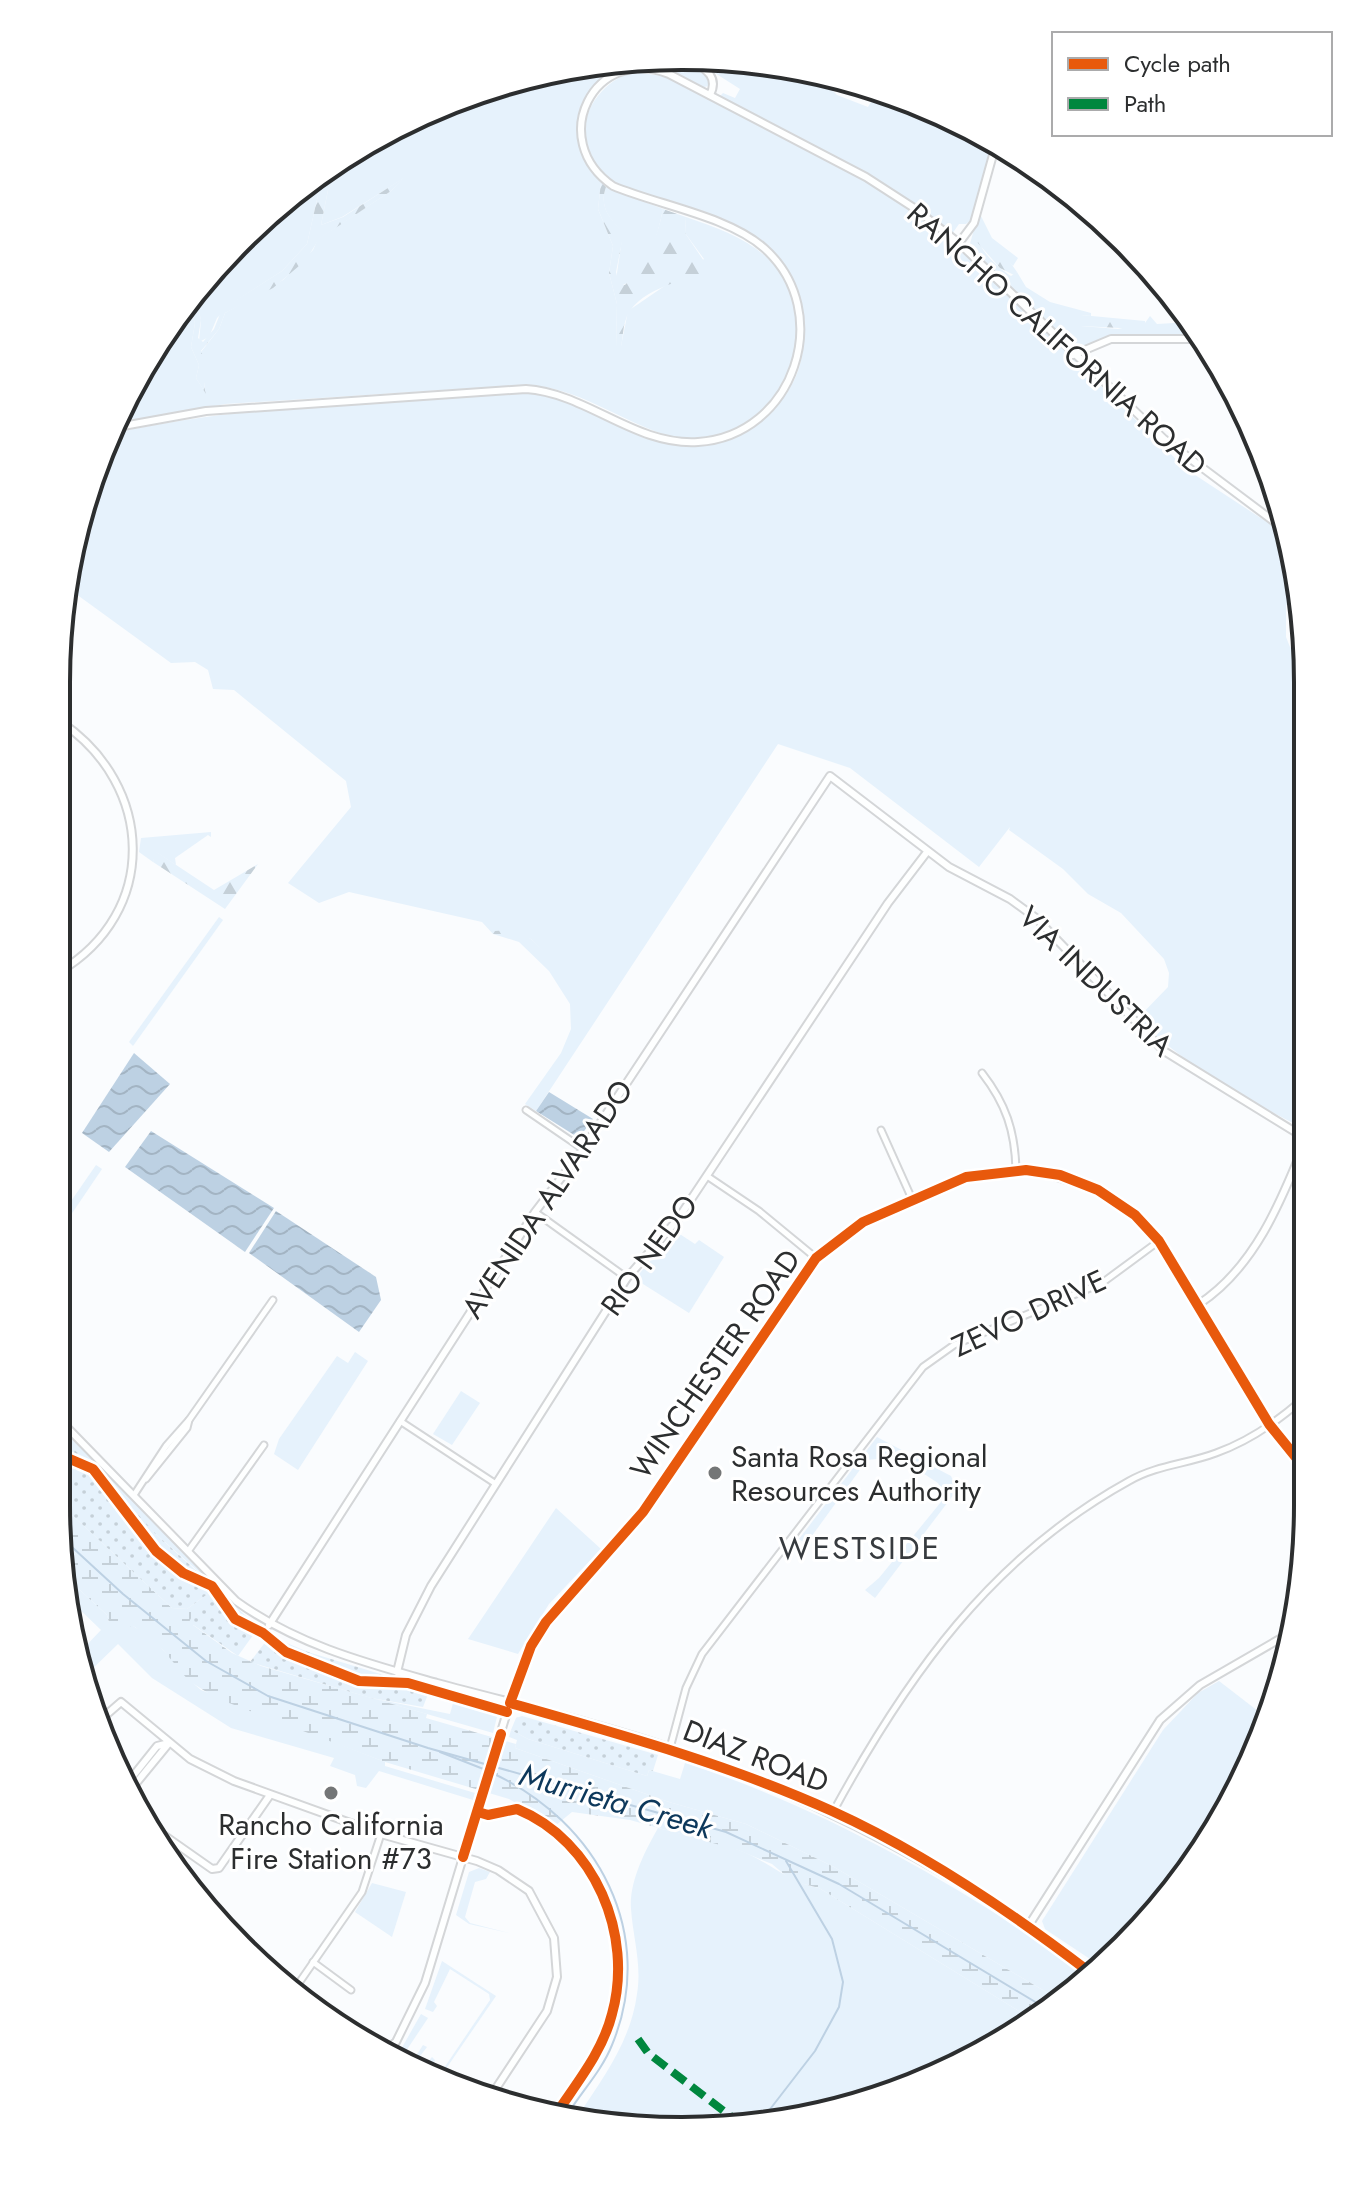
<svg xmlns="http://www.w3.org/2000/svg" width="1364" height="2187" font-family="Jost,sans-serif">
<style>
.green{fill:#e6f2fc}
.forest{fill:url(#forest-firs)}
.wetland{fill:url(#wetland-marsh)}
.park{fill:url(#park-dots)}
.water{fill:url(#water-waves)}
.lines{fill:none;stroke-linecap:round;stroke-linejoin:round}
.stream{stroke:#bdd1e3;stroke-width:2}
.street-casing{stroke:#d4d6d8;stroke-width:9}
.secondary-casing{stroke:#d4d6d8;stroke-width:10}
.street{stroke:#feffff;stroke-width:5}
.secondary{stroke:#feffff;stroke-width:6}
.quiet{stroke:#00873e;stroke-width:8;stroke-dasharray:16 8;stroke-linecap:butt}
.cycleway-casing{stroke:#fff;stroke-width:15}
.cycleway{stroke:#e8590c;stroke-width:10}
.poi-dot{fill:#747677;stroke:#fff;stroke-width:3}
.labels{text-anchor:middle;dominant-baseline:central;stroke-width:6;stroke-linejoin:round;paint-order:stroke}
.street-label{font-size:30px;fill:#2c2e2f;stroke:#fff}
.poi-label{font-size:30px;fill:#2c2e2f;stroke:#fff;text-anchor:start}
.neighbourhood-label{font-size:32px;letter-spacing:2px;fill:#373b3f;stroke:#fff}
.water-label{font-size:32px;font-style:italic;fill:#0d385b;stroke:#fff}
.rim{fill:none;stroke:#2c2e2f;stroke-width:4}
</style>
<defs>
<pattern id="forest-firs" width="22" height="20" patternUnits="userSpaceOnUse" patternTransform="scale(2)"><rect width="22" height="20" fill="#e6f2fc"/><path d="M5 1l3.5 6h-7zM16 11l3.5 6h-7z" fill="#c5d0d8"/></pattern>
<pattern id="wetland-marsh" width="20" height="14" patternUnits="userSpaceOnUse" patternTransform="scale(2)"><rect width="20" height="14" fill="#e6f2fc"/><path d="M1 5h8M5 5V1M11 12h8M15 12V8" fill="none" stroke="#c5d0d8"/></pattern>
<pattern id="park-dots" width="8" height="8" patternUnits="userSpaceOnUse" patternTransform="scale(2)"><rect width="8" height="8" fill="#e6f2fc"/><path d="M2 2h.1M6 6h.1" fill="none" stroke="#c5d0d8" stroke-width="1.8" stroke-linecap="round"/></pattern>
<pattern id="water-waves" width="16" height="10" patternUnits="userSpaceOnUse" patternTransform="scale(2)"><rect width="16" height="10" fill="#bdd1e3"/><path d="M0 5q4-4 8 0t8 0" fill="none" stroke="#a3b4c3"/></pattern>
</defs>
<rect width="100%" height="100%" fill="#fafcfe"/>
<g class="green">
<polygon points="722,57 814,72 837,95 868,107 878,90 958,120 994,142 971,220 966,224 959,224 952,234 872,177 720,96 723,93 735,98 740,89 707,68 700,58"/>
<path d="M682 59 707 76 709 86 704 87C687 79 667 66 647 64 582 61 556 139 601 182L598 209 613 246 609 273 617 304 616 347 621 346 628 311 704 259 685 233 686 217C733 233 781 250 794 305 801 336 795 373 774 397 685 499 616 385 523 385L225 404 115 424 187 299 195 323 191 347 199 365 196 378 205 392 201 352 219 329 225 313 283 280 313 250 318 239 391 191 404 178 342 217 321 225 328 190 357 152 339 167 333 165 369 140 480 89 600 61Z"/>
<path d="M634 72 669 77 865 181 932 226 974 262 1186 469 1285 534 1299 601 1286 605V637L1290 647 1307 656 1305 1129C1247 1100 1183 1065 1138 1018L1168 987 1169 973 1164 959 1121 913 1088 894 1063 869 1009 830 1010 827 979 867 850 768 778 744 536 1111 525 1104 561 1053 571 1029 570 1004 549 971V958L531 939 496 931 493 934 482 922 349 892 319 903 288 883 351 807 346 781 234 690 213 689 208 670 195 662 171 663 65 586 109 434C244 405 384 401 522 393 594 394 647 462 723 441 756 432 788 402 799 368 807 341 807 312 796 286 760 205 668 222 607 178 563 145 588 84 634 72Z"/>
<polygon points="323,173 307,244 282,271 231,304 217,318 209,337 199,342 201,320 194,292 269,212"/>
<path d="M606 187 663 209C658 232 648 280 619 286L616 280 623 232C609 219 599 206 606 187Z"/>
<path d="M979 212 992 238 1018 258 1013 266 977 232C977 249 997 267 1011 276L1017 272 1026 287 1050 302 1091 313V316L1081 315V326L1118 329 1145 323 1150 316 1157 324 1191 322 1199 334 1110 336 1080 347 1070 346 969 247Z"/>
<polygon points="211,832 211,837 208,835 175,858 176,865 156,852 153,862 139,852 141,838"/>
<polygon points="219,917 223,920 133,1046 129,1042"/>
<polygon points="96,1165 102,1169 58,1234 58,1220"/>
<polygon points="675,1231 695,1244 699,1240 724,1257 689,1313 635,1279"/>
<polygon points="355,1352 368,1361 298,1470 274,1454 279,1439 337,1356 348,1363"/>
<polygon points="461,1391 480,1403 452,1445 433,1434"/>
<polygon points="56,1424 189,1553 214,1585 157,1535 56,1434"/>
<polygon points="877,1437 951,1476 957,1490 875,1598 865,1590 879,1578 941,1502 944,1494 938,1483 898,1457 867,1460 806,1544 799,1539"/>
<polygon points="556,1508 601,1549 549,1604 518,1654 468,1639"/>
<path d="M68 1579 107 1615 109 1622C149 1618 174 1669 201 1690L385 1762V1766L475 1793 473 1800 379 1771 366 1788 357 1786 355 1775 330 1766 334 1758 231 1728 152 1678 118 1644 84 1677 80 1652 101 1630 72 1602Z"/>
<polygon points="1219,1681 1267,1718 1261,1744 1179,1886 1096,1963 1045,1929 1042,1921 1163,1730 1198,1693"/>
<polygon points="455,1696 495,1708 497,1717 493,1733 371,1698 450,1714"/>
<path d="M511 1730 528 1739 647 1776 649 1770 680 1779 685 1763C830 1810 961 1887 1086 1973L1058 1999 834 1867 746 1824 669 1802 515 1748 517 1740 509 1737Z"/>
<path d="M658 1828C685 1835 713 1841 739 1850 768 1861 789 1883 819 1888L1035 2021 883 2098 682 2131 579 2114C604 2077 631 2040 637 1994 642 1964 633 1938 631 1909 629 1882 645 1851 658 1828Z"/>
<polygon points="479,1868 490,1872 486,1879 475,1882 465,1917 470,1923 513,1934 469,1924 456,1915 469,1872"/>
<polygon points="372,1883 406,1892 392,1937 355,1912"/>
<polygon points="442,1961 496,1996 441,2076 400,2051 421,2014 428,2018 406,2051 414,2059 423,2045 427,2047 417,2060 425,2065 432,2057 435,2060 431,2068 440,2074 490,2000 489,1994 450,1969 434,2002 437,2006 433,2012 425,2009"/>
</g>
<g class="forest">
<path d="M360 149 328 190 321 225 343 217 408 175 391 191 319 239 306 260 273 288 225 313 219 329 201 351C208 366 201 379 206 394L196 378 199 365 191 347 195 323 187 299 194 292 201 320 198 338 203 342 214 329 222 309 282 271 307 244 323 173 348 162Z"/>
<path d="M601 182 606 187C599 206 609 219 624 232L616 272 619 285H625C648 262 657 239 663 209L686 217 685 233 710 270C682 282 634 289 625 322 621 337 624 352 612 364L616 347 617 304 609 273 613 246 598 209Z"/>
<path d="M983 228C993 245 1007 257 1017 272L1014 275 1000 268 977 242V229Z"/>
<polygon points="1081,315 1145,321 1145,323 1140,329 1081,326 1074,322"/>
<polygon points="155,851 214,890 258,864 225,909 153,862"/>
<polygon points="511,930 531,939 550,958 549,971 519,942 493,934 495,931"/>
</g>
<polygon class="wetland" points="56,1500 172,1608 187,1609 213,1590 215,1593 193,1625 232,1653 261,1666 427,1714 426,1718 516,1744 515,1748 669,1802 746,1824 834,1867 1058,1999 1035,2021 819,1888 792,1881 772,1864 738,1850 630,1820 572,1812 555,1826 509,1799 385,1762 216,1698 189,1681 163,1650 135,1627 109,1622 107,1615 68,1579"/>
<g class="park">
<polygon points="56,1434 95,1468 157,1535 256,1625 256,1631 238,1656 189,1622 197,1607 215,1593 213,1590 187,1609 172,1608 56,1500"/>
<polygon points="270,1636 308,1652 430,1689 423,1707 371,1698 250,1662"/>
<polygon points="522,1716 658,1755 653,1771 649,1770 647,1776 528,1739 511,1730 516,1718"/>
</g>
<g class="water">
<polygon points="134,1053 170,1084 109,1152 82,1133"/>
<polygon points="549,1092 593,1119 579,1138 536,1111"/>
<polygon points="151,1131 274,1208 245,1252 125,1167"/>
<polygon points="276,1211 376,1277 381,1300 359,1332 249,1253"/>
</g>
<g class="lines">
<g class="stream">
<polyline points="61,1537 123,1594 206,1661 268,1696 428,1748 726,1832 839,1884 1047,2009"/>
<polyline points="440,1752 486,1770"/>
<path d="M492 1773C598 1822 658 1934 612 2045 602 2070 583 2090 569 2112"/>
<polyline points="764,2117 815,2051 839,2007 843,1982 832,1939 786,1861"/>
</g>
<g class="street-casing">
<g id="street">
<path d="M982 1073C1006 1104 1015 1131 1016 1170"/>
<polyline points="526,1110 583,1149"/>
<polyline points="881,1130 912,1199"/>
<polyline points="707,1176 759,1211 816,1258"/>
<polyline points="535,1212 627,1278"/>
<polyline points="400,1421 496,1484"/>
<polyline points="146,1479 187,1428 189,1420 273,1300"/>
<polyline points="134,1495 166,1446 189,1420"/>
<polyline points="189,1550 264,1445"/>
<polyline points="670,1748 686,1688 702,1654 923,1367 954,1345 1102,1283 1159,1241"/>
<path d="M833 1812C907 1676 991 1557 1129 1481 1157 1465 1187 1464 1216 1453 1247 1442 1279 1420 1303 1399"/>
<polyline points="1029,1925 1088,1971"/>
<polyline points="313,1962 351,1990"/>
<polyline points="292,1993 362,1892 381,1834"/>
</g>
</g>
<g class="secondary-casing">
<g id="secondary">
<path d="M688 58C703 68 720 75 710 95"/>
<polyline points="959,243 974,223 996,144"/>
<polyline points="1073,355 1111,339 1203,339"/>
<path d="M112 428 206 411 526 389C587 393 635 446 698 442 794 436 836 312 764 248 728 216 658 205 613 186 546 140 594 44 669 74L866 177 914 208 959 243 1164 439 1284 529"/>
<path d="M59 972C160 912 154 785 61 722"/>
<path d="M1199 1304C1254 1268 1281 1202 1305 1142"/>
<path d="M57 1417 236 1601C297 1645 366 1663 437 1683 515 1704 595 1722 671 1748 802 1793 913 1852 1029 1925L1160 1720 1200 1685 1290 1633"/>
<polyline points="269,1625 535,1212 581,1152 830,776 949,867 1010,899 1036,918 1164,1051 1305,1138"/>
<polyline points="397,1672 406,1635 431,1586 627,1278 678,1219 888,903 927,852"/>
<polyline points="98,1722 121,1702 190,1759 234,1781 381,1834 477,1861 498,1870 529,1891 554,1938 557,1977 547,2011 489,2099"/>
<polyline points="129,1781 157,1746 169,1743"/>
<polyline points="133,1787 169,1743"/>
<polyline points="155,1829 212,1869 219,1868 270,1795"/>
<polyline points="388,2048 396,2042 425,1983 507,1712 537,1636 643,1512 816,1258 863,1222 960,1180 995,1172 1041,1172 1098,1190 1135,1215 1159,1241 1269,1424 1303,1466"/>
</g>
</g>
<use href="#street" class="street"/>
<use href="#secondary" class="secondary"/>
<polyline class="quiet" points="638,2039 648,2053 738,2122"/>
<g class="cycleway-casing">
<g id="cycleway">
<polyline points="56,1453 93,1469 156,1551 183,1573 212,1586 235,1619 263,1633 286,1652 359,1681 408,1683 507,1712"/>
<path d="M478 1812 488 1815 517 1809C595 1841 634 1935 612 2014 603 2050 579 2080 558 2111"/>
<polyline points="463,1857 501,1734"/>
<path d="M1088 1971C1011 1912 920 1851 832 1811 728 1764 619 1734 510 1703L531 1646 546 1622 643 1512 816 1258 863 1222 966 1177 1026 1170 1060 1175 1098 1190 1135 1215 1159 1241 1269 1424 1303 1466"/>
</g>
</g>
<use href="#cycleway" class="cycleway"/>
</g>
<g class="poi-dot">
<circle cx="715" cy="1473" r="8"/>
<circle cx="331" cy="1793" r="8"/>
</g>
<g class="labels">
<g class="street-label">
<text transform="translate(1057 339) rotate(42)">RANCHO CALIFORNIA ROAD</text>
<text transform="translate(1096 981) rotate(44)">VIA INDUSTRIA</text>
<text transform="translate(547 1199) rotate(-56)">AVENIDA ALVARADO</text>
<text transform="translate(649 1255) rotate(-54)">RIO NEDO</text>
<text transform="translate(1029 1313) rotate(-25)">ZEVO DRIVE</text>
<text transform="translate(715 1364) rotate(-55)">WINCHESTER ROAD</text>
<text transform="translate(756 1756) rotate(21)">DIAZ ROAD</text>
</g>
<g class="poi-label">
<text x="731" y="1456">Santa Rosa Regional<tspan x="731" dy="34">Resources Authority</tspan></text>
<text x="331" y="1824" text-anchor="middle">Rancho California<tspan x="331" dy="34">Fire Station #73</tspan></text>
</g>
<g class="neighbourhood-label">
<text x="860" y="1548">WESTSIDE</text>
</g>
<g class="water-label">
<text transform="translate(616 1801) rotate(16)">Murrieta Creek</text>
</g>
</g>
<path d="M0 0H1364V2187H0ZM682 70H682A612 612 0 0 1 1294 682V1505A612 612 0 0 1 682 2117H682A612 612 0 0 1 70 1505V682A612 612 0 0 1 682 70Z" fill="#fff" fill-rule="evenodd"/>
<path class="rim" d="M682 70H682A612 612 0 0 1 1294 682V1505A612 612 0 0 1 682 2117H682A612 612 0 0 1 70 1505V682A612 612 0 0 1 682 70Z"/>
<rect x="1052" y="32" width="280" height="104" fill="#ffffff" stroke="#ababac" stroke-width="2"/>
<rect x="1068" y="58" width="40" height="12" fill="#e8590c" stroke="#ababac" stroke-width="2"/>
<text x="1124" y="72" font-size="24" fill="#2c2e2f">Cycle path</text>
<rect x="1068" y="98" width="40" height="12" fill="#00873e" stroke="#ababac" stroke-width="2"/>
<text x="1124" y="112" font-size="24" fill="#2c2e2f">Path</text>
</svg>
